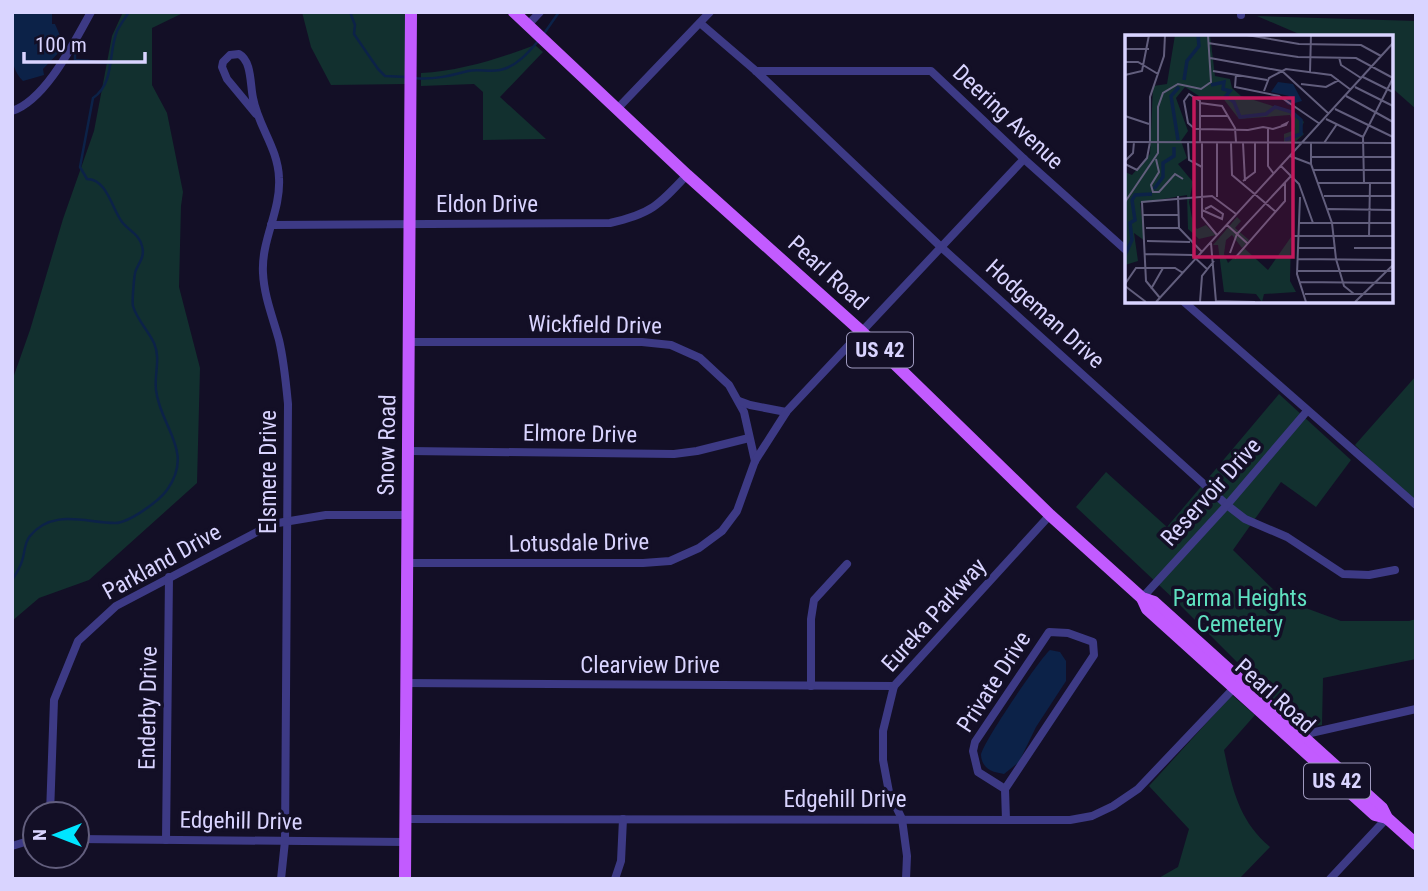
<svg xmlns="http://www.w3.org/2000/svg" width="1428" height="891" font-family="'Roboto Condensed',sans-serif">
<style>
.green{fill:#12302f}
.water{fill:#0c2248}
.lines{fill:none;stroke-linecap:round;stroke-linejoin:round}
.stream{stroke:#0c2248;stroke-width:2.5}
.street{stroke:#3d3a85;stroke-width:8}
.primary{stroke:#c25bff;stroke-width:12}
.labels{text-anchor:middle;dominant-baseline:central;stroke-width:7;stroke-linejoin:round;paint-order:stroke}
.shield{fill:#130f26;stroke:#9e99be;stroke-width:2}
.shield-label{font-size:21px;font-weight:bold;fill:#d9d4ff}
.street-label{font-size:23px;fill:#d9d4ff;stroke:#130f26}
.park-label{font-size:23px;fill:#5fe0c0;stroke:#130f26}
.inset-river{fill:none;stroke:#0c2248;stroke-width:3.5}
.inset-road{fill:none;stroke:#625e7d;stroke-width:2}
.view{fill:#c2185b;fill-opacity:0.15;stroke:#c2185b;stroke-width:3.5}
.inset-edge{fill:none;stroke:#d9d4ff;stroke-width:3.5}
</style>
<rect width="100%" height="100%" fill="#130f26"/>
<g class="green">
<polygon points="123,12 185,12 152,28 152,85 167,113 183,192 181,206 179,287 200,368 197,483 89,580 39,598 12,621 12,381 30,330 63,219 94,131 112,36"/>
<polygon points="302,12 406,12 406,84 331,85 311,47"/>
<polygon points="1257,16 1416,21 1416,109 1391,87 1391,37 1306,37"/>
<path d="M535 45 543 52 500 97 546 139 483 140V92L474 84 421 86V73C460 71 498 59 535 45Z"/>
<polygon points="1416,376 1416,505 1355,445"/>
<polygon points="1279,394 1351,460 1316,507 1281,482 1233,550 1284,600 1341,621 1409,621 1416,619 1416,659 1323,678 1322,725 1302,727 1176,601 1076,507 1106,472 1167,527"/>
<path d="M1232 695 1255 715 1224 750C1232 788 1239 821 1270 847L1239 879H1157L1178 867 1189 829 1149 786Z"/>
</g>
<g class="water">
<path d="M12 12H52V24H55L61 38 62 49 43 69 44 75 23 81C6 65 12 34 12 12Z"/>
<path d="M1050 650 1060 652 1066 661V681L1036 727 1019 762 1004 774C992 772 982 769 981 755 981 745 1041 657 1050 650Z"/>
</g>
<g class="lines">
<g class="stream">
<polyline points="350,12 355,25 354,34 378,69 385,76 407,77"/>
<polyline points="543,35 559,12"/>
<path d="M75 48V60C88 60 98 63 111 63"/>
<path d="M414 78C433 80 449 76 468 71 478 69 490 72 500 70 516 67 529 52 539 40"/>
<path d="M12 580C16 574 20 568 22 561 25 553 24 543 30 536 53 508 86 523 115 523 129 523 159 501 167 490 195 451 160 427 156 390 154 374 161 359 154 343 148 330 137 320 133 306 132 303 134 273 136 270 140 261 145 256 142 246 139 234 129 231 122 222 112 209 107 179 87 179L80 167 93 98C115 83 108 53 117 31 120 25 125 18 129 12"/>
</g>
<g class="street">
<polyline points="1241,15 1241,12"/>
<polyline points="700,23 756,71 941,247 1227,505 1245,519 1287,537 1343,574 1369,575 1395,570"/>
<polyline points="527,26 540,12"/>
<polyline points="756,71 931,71 1024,159 1127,251"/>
<polyline points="618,108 710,12"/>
<path d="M12 111C46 100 74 42 91 12"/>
<path d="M256 114 227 79 222 67 223 62 230 55 239 54C252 61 250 85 253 98 258 126 278 148 279 178 281 211 261 240 263 273 264 296 273 318 279 340 284 361 286 383 288 404L285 841 281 879"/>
<path d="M271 225 610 223C651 214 659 205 687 175"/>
<polyline points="1183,301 1416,505"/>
<polyline points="409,342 642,342 671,345 700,358 729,385 744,412 755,461"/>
<polyline points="739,401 750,405 786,412"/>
<polyline points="409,451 674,454 697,451 749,438"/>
<polyline points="406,563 643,563 670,561 699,548 722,531 737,511 755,461 787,411 1024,159"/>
<polyline points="1142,598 1227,505 1307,411"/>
<polyline points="406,683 894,686"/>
<polyline points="811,686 811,619 814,600 847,564"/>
<polyline points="1302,735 1416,709"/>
<polyline points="1005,789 978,772 973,751 975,742 1049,632 1068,633 1093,642 1094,655 1005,789 1006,820"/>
<polyline points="50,814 54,700 78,641 116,606 272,524 326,515 406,515"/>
<polyline points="405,819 1070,820 1092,816 1113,806 1138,789 1234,688"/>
<polyline points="77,839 405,842"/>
<polyline points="166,840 169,577"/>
<polyline points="12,846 35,839"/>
<polyline points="615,879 621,861 623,819"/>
<polyline points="906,879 907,856 902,819 889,792 883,760 883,731 894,686 1050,515"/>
<polyline points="1330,879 1387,818"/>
</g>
<g class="primary">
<polyline points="514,12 687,175 862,332 1050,515 1142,598 1154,602 1382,808 1387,818 1416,844"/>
<polyline points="1142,598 1147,609 1375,815 1387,818"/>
<polyline points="405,879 411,12"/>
</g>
</g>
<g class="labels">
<g class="shield">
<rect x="847" y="332.5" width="66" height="35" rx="5"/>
<rect x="1304" y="763.5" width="66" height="35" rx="5"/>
</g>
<g class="shield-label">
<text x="880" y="350">US 42</text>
<text x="1337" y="781">US 42</text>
</g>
<g class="street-label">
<text transform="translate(1008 117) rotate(43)">Deering Avenue</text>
<text x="487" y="204">Eldon Drive</text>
<text transform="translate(828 273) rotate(42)">Pearl Road</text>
<text transform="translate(1045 314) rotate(42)">Hodgeman Drive</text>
<text transform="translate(595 325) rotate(1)">Wickfield Drive</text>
<text transform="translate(580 434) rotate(1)">Elmore Drive</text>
<text transform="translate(387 445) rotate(-89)">Snow Road</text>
<text transform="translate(268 472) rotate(-90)">Elsmere Drive</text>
<text transform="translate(1211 492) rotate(-48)">Reservoir Drive</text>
<text transform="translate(579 543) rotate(-1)">Lotusdale Drive</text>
<text transform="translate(162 562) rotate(-29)">Parkland Drive</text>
<text transform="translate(934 615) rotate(-48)">Eureka Parkway</text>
<text x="650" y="665">Clearview Drive</text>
<text transform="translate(994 682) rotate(-57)">Private Drive</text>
<text transform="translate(1275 696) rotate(42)">Pearl Road</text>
<text transform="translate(148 708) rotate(-89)">Enderby Drive</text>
<text x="845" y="799">Edgehill Drive</text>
<text transform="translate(241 821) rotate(1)">Edgehill Drive</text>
</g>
<g class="park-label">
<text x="1240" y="598">Parma Heights<tspan x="1240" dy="26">Cemetery</tspan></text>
</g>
</g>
<g transform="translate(1125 35)">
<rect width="268" height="268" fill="#130f26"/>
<path d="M50 0H85L90 41 105 44 107 53 116 61 170 78 179 87 175 95 179 99 169 108H159V99L170 95 165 80 114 84 97 62 74 61 60 52 51 63 63 96 56 106 62 123 53 129 68 147 64 167 68 188 72 194 81 190 91 200 74 204 63 194 62 160 15 168 20 206 9 198 13 226 0 230V137L7 140 25 119 28 51 42 49ZM112 182 116 186 110 193 124 205 117 213 107 200 101 205 99 219 103 228 119 213 143 235 166 202 165 246 171 257 139 259 137 267 131 259 99 257 93 210H88Z" fill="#12302f"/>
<path d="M153 47 168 49 177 66 163 70 159 65 164 61 146 57Z" fill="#0c2248"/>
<path class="inset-river" d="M59 45 62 26 74 11 73 0M86 50 99 47 98 54 105 56 101 61 109 67 115 82 141 79 150 72 167 77 176 85V99L160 105M53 105 46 61 54 52M29 154 38 142V128L49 121V112M0 220 7 205 5 188 10 185 7 165 10 160 27 159"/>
<path class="inset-road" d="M122 0 174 9 236 10 256 21M0 1H24M83 8 173 22 231 23 268 43M0 14H24M214 22 216 30 236 43M85 23 157 36 204 79M0 27H13L33 39M88 36 142 45M185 37 186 0M111 39 110 52 154 61 195 89M0 40 17 36 24 0M238 42 268 57M176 49 201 52 214 45M230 52 268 71M139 56 144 43 161 34 206 40 226 55M221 61 268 87M75 68 97 71 110 93 111 107M210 74 268 102M0 81 24 89M75 81H103M201 84 238 102M143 93V131L149 139M0 107 268 108M25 107V62L39 21 40 0M63 108 64 125 77 132M75 108V66L64 59 59 66 63 88 70 94H75L123 95 138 92 148 94 161 90 162 88 156 91M77 108V182L92 200M106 108 107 140 151 177M118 108 120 146M186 108V129L207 188 211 224 219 251 229 259M199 108 212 89M165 121 186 129M186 122H268M31 124 34 137 26 150 28 157H34L50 139 58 144M0 126 8 118 9 107M0 129 12 135 22 123 25 107M156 131 174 149 188 188M188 135H268M118 146 130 137V108M193 148H268M239 148 238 102 268 43M53 161 54 193 77 217M199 161H268M92 162V108M175 162 172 239 181 267M0 167 33 118V72L38 58 53 49 76 54 86 47 83 0M203 174 268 175M77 175 97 184 98 179 86 171 80 174M17 180H53M173 188H268M102 190 122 208M21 193H54M167 201H268M244 201 245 148M22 206 65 207M86 208 91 267M172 213H209M229 213H268M105 218 112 199 166 141M19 219 67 220 82 234M110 223 160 166V148M172 224 268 225M172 236H268M174 247 268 248M0 249 11 233H50L58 238M0 251 21 267M26 254 38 233M180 259H268M35 263 21 246 17 167 87 161 111 179M91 266 130 267M31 267 268 8M75 267 77 241 89 226M230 267 268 230"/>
<path class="view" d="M69 63H168V222H69Z"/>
<rect width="268" height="268" class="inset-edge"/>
</g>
<rect width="1428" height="891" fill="none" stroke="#d9d4ff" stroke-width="28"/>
<g transform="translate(56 835) rotate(270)"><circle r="33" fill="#130f26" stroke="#625e7d" stroke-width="2"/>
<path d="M0-5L12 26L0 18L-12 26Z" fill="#00e5ff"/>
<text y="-10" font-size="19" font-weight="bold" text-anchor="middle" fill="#d9d4ff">N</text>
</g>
<path d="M24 52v10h121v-10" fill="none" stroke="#d9d4ff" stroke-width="3.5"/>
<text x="35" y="52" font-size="21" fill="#d9d4ff" stroke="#130f26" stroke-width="5" paint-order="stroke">100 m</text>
</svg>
